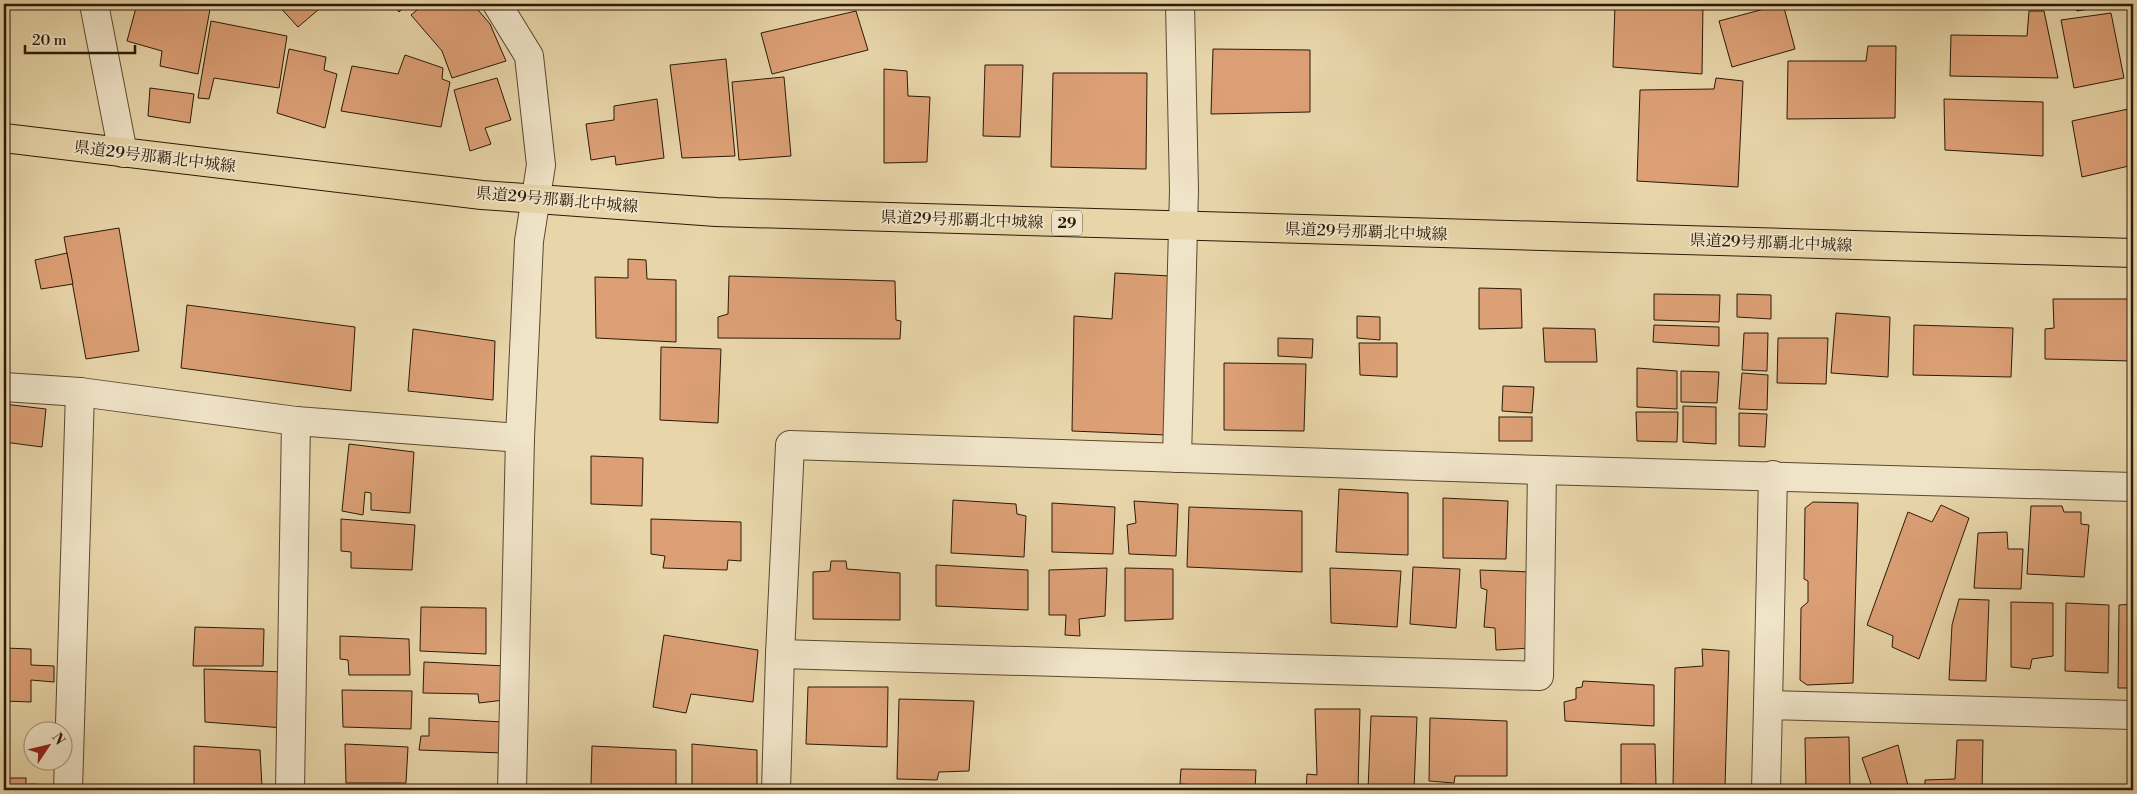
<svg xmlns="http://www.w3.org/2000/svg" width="2137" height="794" font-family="'Libre Bodoni','Noto Serif JP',serif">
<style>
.building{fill:#dda076;stroke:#2b1906}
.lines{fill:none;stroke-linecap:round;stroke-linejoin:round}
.minor-casing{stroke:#5a482f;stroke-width:30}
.primary-casing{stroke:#2b1906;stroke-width:30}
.minor{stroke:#f0e4c8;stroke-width:28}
.primary{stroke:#e8d6aa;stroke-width:28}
.labels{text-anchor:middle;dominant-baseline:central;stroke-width:4;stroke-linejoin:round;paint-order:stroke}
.shield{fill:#f0e4c8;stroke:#665640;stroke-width:1}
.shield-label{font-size:15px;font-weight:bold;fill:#2b1906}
.street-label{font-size:16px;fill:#2b1906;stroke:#f0e4c8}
</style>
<rect width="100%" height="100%" fill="#e8d6aa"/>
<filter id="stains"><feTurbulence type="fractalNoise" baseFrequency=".004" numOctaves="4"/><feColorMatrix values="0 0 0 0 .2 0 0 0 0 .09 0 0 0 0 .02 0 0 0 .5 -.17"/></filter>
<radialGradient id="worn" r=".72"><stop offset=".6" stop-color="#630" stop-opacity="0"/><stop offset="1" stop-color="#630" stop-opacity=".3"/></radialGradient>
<g class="building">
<polygon points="137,4 211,4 198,74 160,66 162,51 127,41"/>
<polygon points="277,4 325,4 298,27"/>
<polygon points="393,4 408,4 399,12"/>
<polygon points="424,4 473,4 490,24 506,61 452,78 442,51 411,15"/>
<polygon points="1615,4 1703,4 1702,74 1613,67"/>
<polygon points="1783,4 1795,49 1732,67 1719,21"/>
<polygon points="2075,4 2107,4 2108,6 2077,11"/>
<polygon points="856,11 868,50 772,74 761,33"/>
<polygon points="2029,11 2044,11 2058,78 1950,76 1951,35 2027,36"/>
<polygon points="2111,13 2124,78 2074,88 2061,20"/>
<polygon points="211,21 287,36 279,88 214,78 209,99 198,98"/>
<polygon points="1868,46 1896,46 1895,118 1787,119 1788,61 1866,61"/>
<polygon points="289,49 326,57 324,70 337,74 325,128 277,113"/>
<polygon points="1213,49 1310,50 1310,112 1211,114"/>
<polygon points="405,55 443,68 442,79 450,82 441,127 341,111 352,66 398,74"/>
<polygon points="726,59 735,156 682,158 670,65"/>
<polygon points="985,65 1023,65 1020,137 983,136"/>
<polygon points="884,69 907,71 908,96 930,97 927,162 884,163"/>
<polygon points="1053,73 1147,73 1146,169 1051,167"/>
<polygon points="784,77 791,156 739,160 732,82"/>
<polygon points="497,78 511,120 485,128 491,144 470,151 454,90"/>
<polygon points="1716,78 1743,81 1738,187 1637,181 1640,90 1714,89"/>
<polygon points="150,88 194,94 190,123 148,116"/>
<polygon points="657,99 664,158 616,165 615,156 591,160 586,124 614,120 614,106"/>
<polygon points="1944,99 2043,102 2043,156 1945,150"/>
<polygon points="2133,108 2133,165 2082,177 2072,121"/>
<polygon points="119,228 139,351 86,359 64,237"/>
<polygon points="67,253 73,284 41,289 35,260"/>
<polygon points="628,259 646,260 647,279 676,280 676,342 596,338 595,277 628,278"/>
<polygon points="1115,273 1170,276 1166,435 1072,431 1074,316 1112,319"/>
<polygon points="729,276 895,281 896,320 901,321 900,339 718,338 718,317 728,314"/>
<polygon points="1479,288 1521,289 1522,328 1479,329"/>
<polygon points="1654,294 1720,295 1719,322 1654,320"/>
<polygon points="1737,294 1771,295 1771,319 1737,317"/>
<polygon points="2053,299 2133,299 2133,361 2045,359 2045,329 2054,328"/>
<polygon points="187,305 355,327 351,391 181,368"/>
<polygon points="1836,313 1890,317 1888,377 1831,373"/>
<polygon points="1357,316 1380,317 1380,340 1357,338"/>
<polygon points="1654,325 1719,327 1719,346 1653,342"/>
<polygon points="1914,325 2013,328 2011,377 1913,375"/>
<polygon points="1543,328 1595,329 1597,362 1545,362"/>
<polygon points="413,329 495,341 493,400 408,391"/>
<polygon points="1744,333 1768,333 1767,371 1742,370"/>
<polygon points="1278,338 1313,339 1312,358 1278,356"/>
<polygon points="1778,338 1828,338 1826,384 1777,383"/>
<polygon points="1359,343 1397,343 1397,377 1360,375"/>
<polygon points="661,347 721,349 718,423 660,420"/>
<polygon points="1224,363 1306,364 1304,431 1224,430"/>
<polygon points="1637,368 1677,371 1677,409 1637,407"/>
<polygon points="1681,371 1719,372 1717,403 1681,402"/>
<polygon points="1742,373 1768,375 1767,410 1739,409"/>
<polygon points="1503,386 1534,387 1532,413 1502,411"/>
<polygon points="4,404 46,409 42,447 4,442"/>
<polygon points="1683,406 1716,407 1716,444 1683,442"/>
<polygon points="1636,412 1678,412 1677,442 1637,441"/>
<polygon points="1739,413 1767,414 1765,447 1739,446"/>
<rect x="1499" y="417" width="33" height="24"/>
<polygon points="349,444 414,452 410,513 371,510 371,493 365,492 363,515 342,511"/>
<polygon points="591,456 643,458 642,506 591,504"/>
<polygon points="1339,489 1408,493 1408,555 1336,552"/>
<polygon points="1443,498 1508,501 1506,559 1443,558"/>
<polygon points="953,500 1016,504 1017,514 1026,516 1024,557 951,553"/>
<polygon points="1134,501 1178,504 1176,556 1129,554 1127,525 1136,523"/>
<polygon points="1813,502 1858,503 1853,683 1807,685 1800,680 1801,608 1808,602 1808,581 1804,579 1805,508"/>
<polygon points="1052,503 1115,507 1113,554 1052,552"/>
<polygon points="1941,505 1969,518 1919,659 1892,647 1893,636 1867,625 1908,512 1932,522"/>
<polygon points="2031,506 2062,506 2064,512 2081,512 2081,524 2089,525 2084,577 2027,574"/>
<polygon points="1189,507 1302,511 1302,572 1187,567"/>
<polygon points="341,519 415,525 412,570 351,568 351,552 341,551"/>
<polygon points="651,519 741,522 741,561 728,560 727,570 663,568 665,556 651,554"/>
<polygon points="2007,532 2008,549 2023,549 2021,589 1974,588 1978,533"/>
<polygon points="831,561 846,561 847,569 900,573 900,620 813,619 813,572 830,571"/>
<polygon points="936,565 1028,570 1028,610 936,606"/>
<polygon points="1413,567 1460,569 1456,628 1410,624"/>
<polygon points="1107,568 1105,616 1079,619 1080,636 1065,635 1066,615 1049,615 1049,570"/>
<polygon points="1125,568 1173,569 1173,619 1125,621"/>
<polygon points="1330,568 1401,571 1397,627 1331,623"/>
<polygon points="1480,570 1532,572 1531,648 1496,650 1495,628 1484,627 1487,590 1481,588"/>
<polygon points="1959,599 1989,600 1986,681 1949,680 1952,625"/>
<polygon points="2011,602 2053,603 2053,656 2032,659 2030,669 2011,667"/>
<polygon points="2066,603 2109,605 2108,673 2065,671"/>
<polygon points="2133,604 2133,688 2118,688 2119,605"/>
<polygon points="421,607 486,608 486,654 420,651"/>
<polygon points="195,627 264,629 263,666 193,666"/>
<polygon points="664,635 758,650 753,702 691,694 686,713 653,707"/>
<polygon points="340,636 409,639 410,675 349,675 348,660 340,659"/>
<polygon points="4,648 31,649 31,665 54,666 54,682 31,680 31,702 4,701"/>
<polygon points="1702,649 1729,651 1725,787 1673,788 1675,668 1703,666"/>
<polygon points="424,662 506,666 504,700 479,703 478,694 423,693"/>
<polygon points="204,669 285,672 284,728 205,722"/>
<polygon points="1583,681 1654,685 1654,726 1565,721 1564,702 1576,699 1576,688 1582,687"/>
<polygon points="808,687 888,687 887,747 806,744"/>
<polygon points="342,690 412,691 411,729 343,727"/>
<polygon points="899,699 974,701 969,771 939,772 937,780 897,779"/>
<polygon points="1315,709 1360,709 1358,790 1306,790 1307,774 1317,775"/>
<polygon points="1371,716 1417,717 1414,790 1368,790"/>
<polygon points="429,718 503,722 503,753 419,750 421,736 429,736"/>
<polygon points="1430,718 1507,721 1507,776 1455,776 1454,783 1429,781"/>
<polygon points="1849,737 1850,790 1806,790 1805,738"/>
<polygon points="1957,740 1983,740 1982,790 1925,790 1925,780 1955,779"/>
<polygon points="345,744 408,747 406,783 346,783"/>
<polygon points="692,744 757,750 757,790 692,790"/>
<polygon points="1621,744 1655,744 1656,785 1621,784"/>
<polygon points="1898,745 1909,790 1865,790 1871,784 1862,758"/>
<polygon points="194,746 260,750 262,787 194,785"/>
<polygon points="592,746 676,750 676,786 591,785"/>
<polygon points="1181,769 1256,770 1255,790 1197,790 1197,785 1180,784"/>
<rect x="4" y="778" width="22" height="12"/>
<polygon points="29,784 53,785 53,790 29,790"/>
</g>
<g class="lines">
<g class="minor-casing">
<g id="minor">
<polyline points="94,4 123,153"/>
<polyline points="497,4 529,56 541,165 529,241 520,438 512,790"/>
<polyline points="4,387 80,392 296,421 520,438"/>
<polyline points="1177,458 1184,190 1180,4"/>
<polyline points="780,654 1539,676 1542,470"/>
<polyline points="1768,705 1773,475"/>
<polyline points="68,790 80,392"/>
<polyline points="290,790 296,421"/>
<polyline points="776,790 780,654 790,445 1542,470 2133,487"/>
<polyline points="1766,790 1768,705 2133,715"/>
</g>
</g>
<g class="primary-casing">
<polyline id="primary" points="4,138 482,195 716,212 2133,253"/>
</g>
<use href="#minor" class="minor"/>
<use href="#primary" class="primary"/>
</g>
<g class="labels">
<rect class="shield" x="1052" y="210.5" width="30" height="25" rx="4"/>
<g class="shield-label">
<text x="1067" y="223">29</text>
</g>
<g class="street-label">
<text transform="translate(155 157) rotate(7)">県道29号那覇北中城線</text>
<text transform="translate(557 200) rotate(5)">県道29号那覇北中城線</text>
<text transform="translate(962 220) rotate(2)">県道29号那覇北中城線</text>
<text transform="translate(1366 232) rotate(2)">県道29号那覇北中城線</text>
<text transform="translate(1771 243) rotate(2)">県道29号那覇北中城線</text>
</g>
</g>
<rect width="2137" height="794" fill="none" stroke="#e8d6aa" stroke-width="20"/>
<rect x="5" y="5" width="2127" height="784" fill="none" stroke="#2b1906" stroke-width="2.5"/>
<rect x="10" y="10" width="2117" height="774" fill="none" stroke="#2b1906"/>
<g transform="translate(48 746) rotate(55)"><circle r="24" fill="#f0e4c8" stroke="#a1937a"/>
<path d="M0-4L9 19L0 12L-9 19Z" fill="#8f2418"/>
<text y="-8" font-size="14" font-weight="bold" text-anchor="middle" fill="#2b1906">N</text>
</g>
<path d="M25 45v8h110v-8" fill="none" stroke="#2b1906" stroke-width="2.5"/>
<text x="32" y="45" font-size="15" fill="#2b1906" stroke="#f0e4c8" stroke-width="4" paint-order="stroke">20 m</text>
<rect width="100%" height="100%" filter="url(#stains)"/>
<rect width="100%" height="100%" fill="url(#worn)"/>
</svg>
